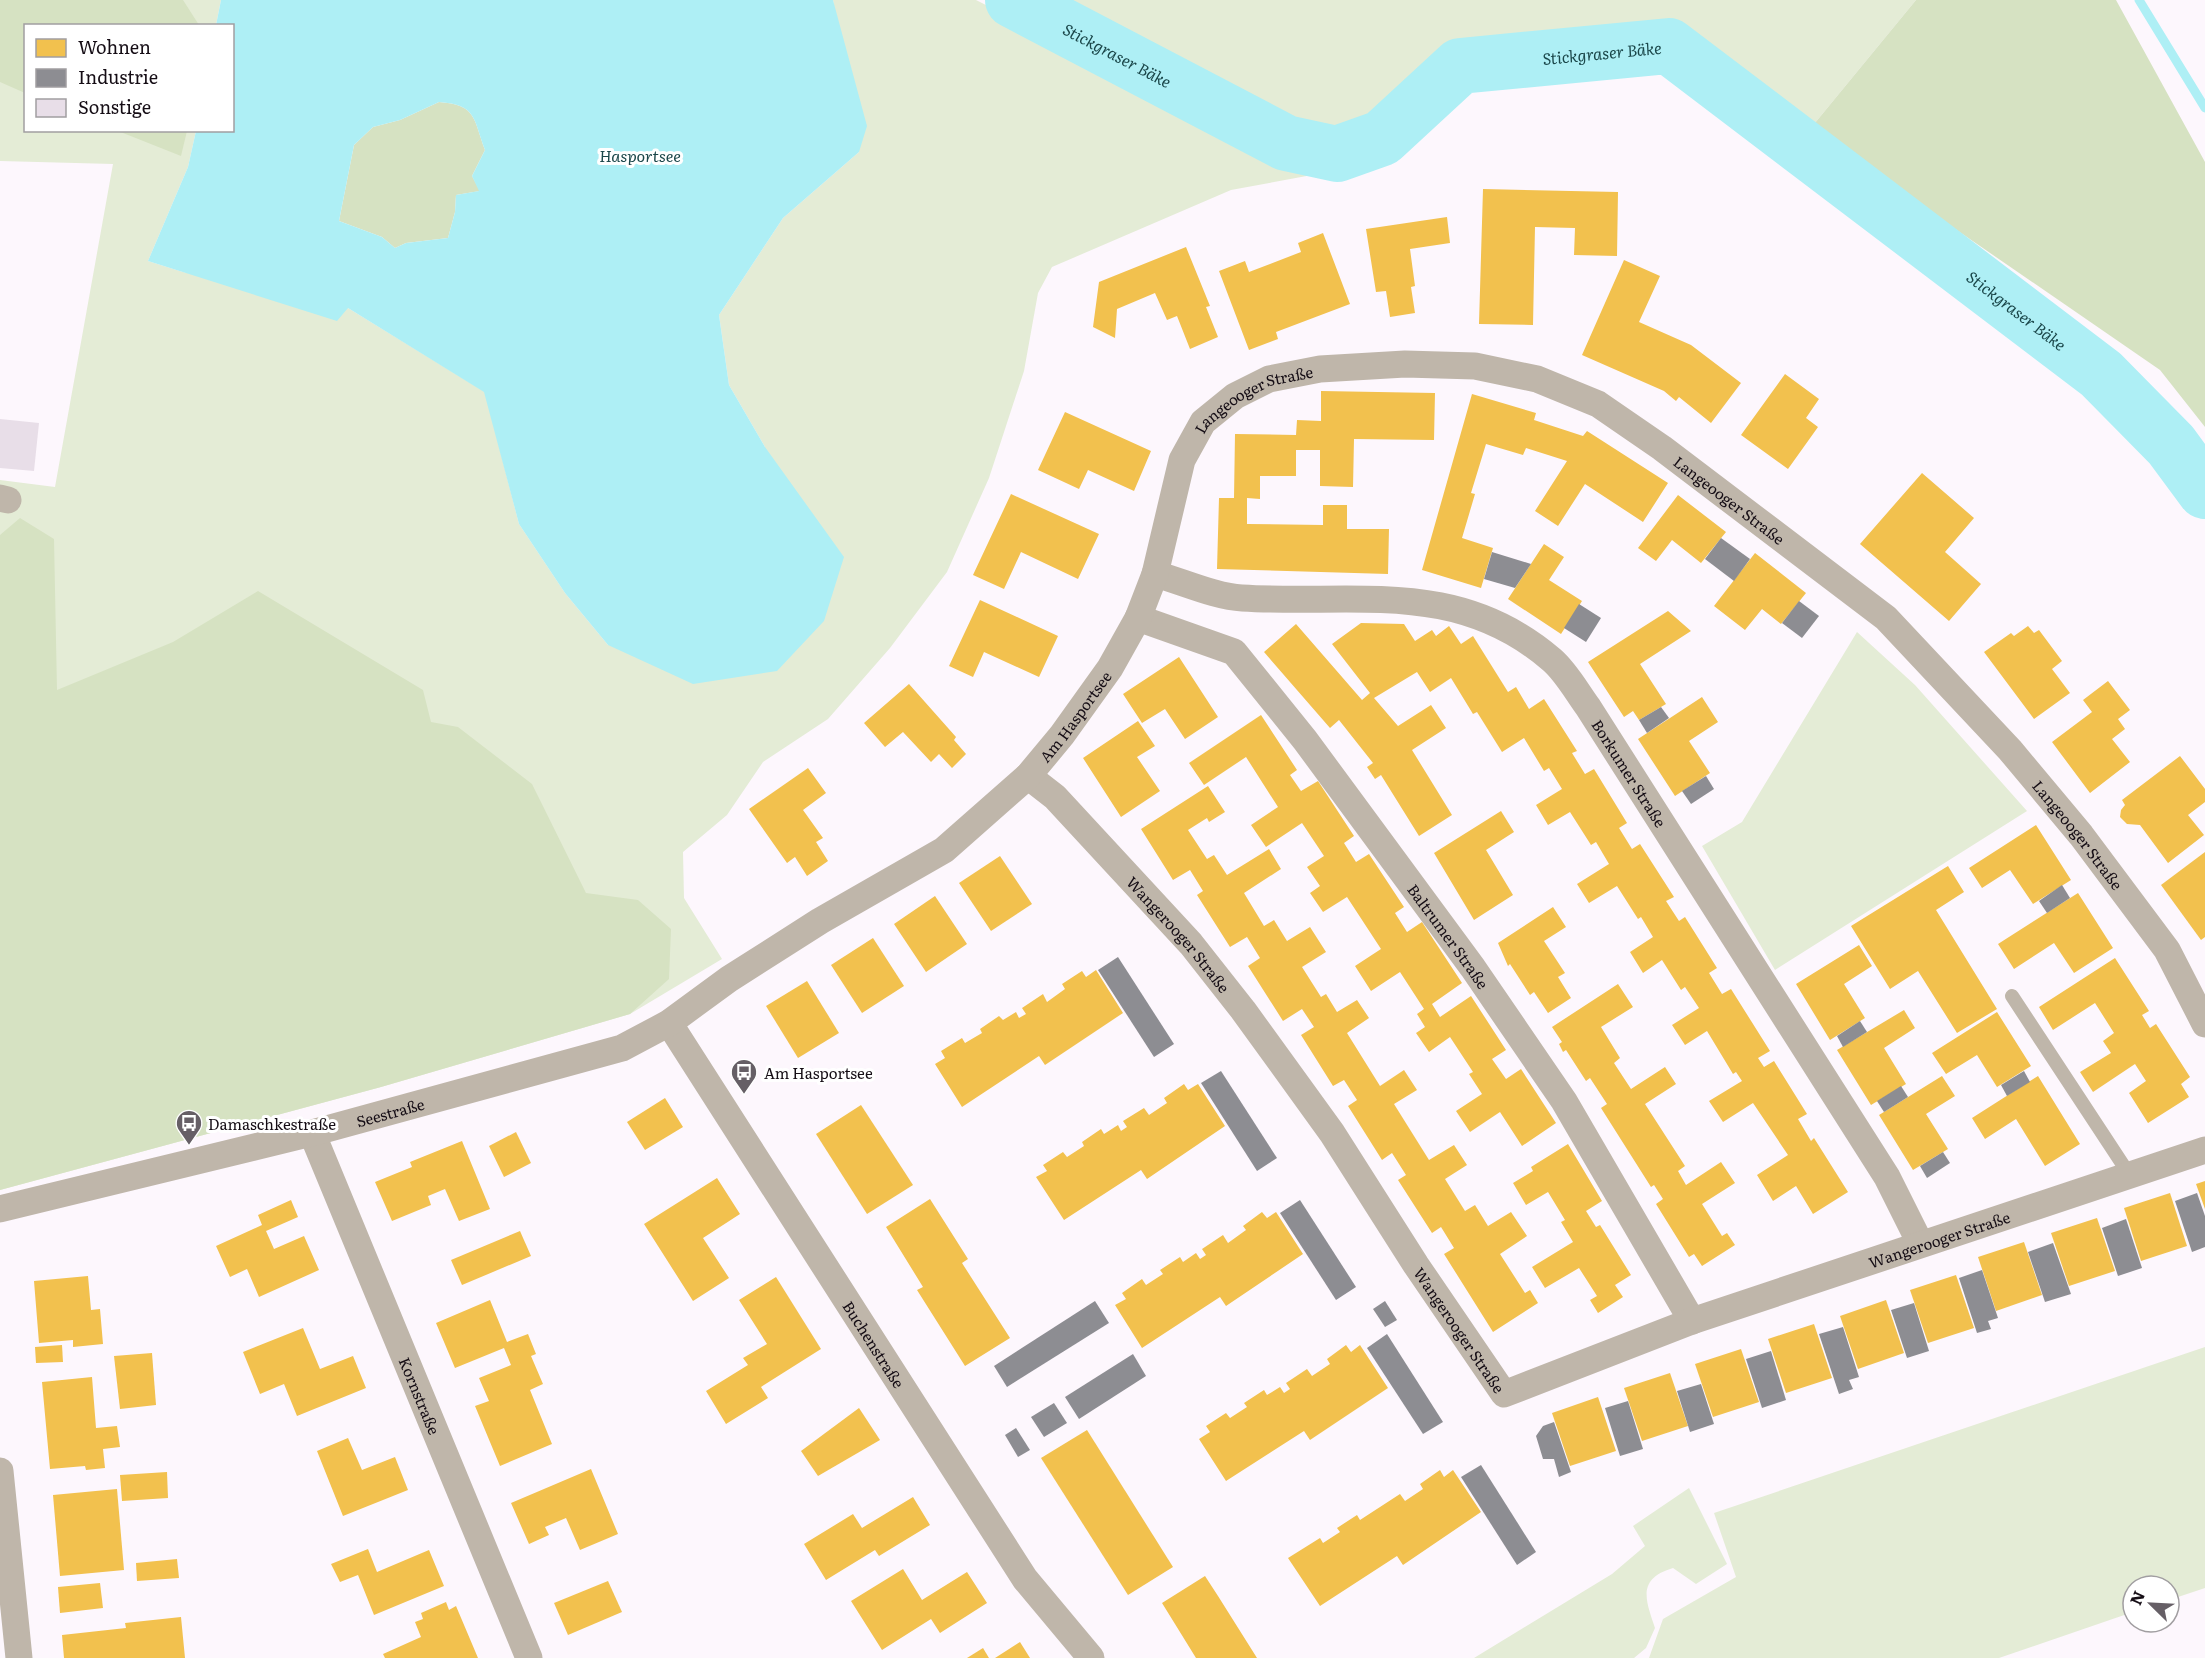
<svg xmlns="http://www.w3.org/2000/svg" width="2205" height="1658" font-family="Literata,serif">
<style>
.green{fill:#e4ecd6}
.forest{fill:#d6e2c2}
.water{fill:#aeeff5;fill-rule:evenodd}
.homes{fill:#f2c14e}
.industry{fill:#8d8d92}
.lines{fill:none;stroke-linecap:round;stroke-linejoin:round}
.stream{stroke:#aeeff5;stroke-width:9}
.river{stroke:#aeeff5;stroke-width:56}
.building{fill:#e8dee8}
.lane{stroke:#bfb6aa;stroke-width:14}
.street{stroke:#bfb6aa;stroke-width:27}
.labels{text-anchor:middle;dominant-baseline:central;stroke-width:6;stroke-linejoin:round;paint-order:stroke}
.street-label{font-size:15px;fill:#150d15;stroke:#fff}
.poi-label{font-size:15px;fill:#150d15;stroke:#fff;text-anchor:start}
.water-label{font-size:16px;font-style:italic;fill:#1a4649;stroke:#fff}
</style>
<rect width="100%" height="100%" fill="#fdf7fd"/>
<g class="green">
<polygon points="0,0 221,0 216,25 26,26 26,130 196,131 188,167 148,261 183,272 348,308 485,392 519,524 565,593 608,645 765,447 729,385 719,315 783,218 859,152 833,0 976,0 1251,139 1304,155 1312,175 1231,190 1052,267 1038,293 1024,371 989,478 947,572 890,648 828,719 763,762 727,815 683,852 684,898 722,959 630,1014 381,1087 0,1190 0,480 55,487 113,164 0,161"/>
<polygon points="1042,0 1916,0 1810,129 1672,37 1466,49 1359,132 1306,138"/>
<polygon points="1857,632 1915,685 2027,811 1775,970 1702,846 1742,822"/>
<polygon points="2205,1347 2205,1588 2169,1600 2169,1586 2133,1586 2133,1612 1999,1658 1649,1658 1663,1619 1736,1577 1714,1513"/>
<path d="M1689 1488 1727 1564 1696 1584 1673 1568C1636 1579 1646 1601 1655 1628L1646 1648 1634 1658H1474L1612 1574 1645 1546 1633 1526Z"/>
</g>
<g class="forest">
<polygon points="0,0 183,0 199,25 26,26 25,93 0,82"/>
<polygon points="1916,0 2116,0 2205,162 2205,427 2160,370 1810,129"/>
<path d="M439 102C477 105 473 118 485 150L472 176 480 191 456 195 455 212 448 238 406 243 395 248 382 237 339 221 354 145 373 127 400 120Z"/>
<polygon points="118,131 187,131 181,156"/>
<polygon points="20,518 54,539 57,690 173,642 258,591 423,690 431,722 458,727 532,784 586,893 638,900 671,929 669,979 630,1014 381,1087 0,1190 0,535"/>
</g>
<path class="water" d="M221 0H833L867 126 859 152 783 218 719 315 729 385 765 447 844 557 824 621 777 671 693 684 608 645 565 593 519 524 484 392 348 308 337 321 148 261 188 167 196 131 232 130V26L216 25ZM439 102C477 105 473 118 485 150L472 176 479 191 456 195 455 212 448 238 406 243 395 248 382 237 339 221 354 145 373 127 400 120Z"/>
<g class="homes">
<polygon points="1483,189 1618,192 1617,256 1574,255 1575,228 1535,227 1533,325 1479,324"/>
<polygon points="1447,217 1450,243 1410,249 1415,286 1411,287 1415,313 1390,317 1386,291 1376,292 1366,229"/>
<polygon points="1323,233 1350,304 1276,332 1278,339 1249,350 1219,271 1245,261 1249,272 1301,252 1298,243"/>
<polygon points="1186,247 1210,306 1206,307 1218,337 1190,349 1177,316 1167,320 1155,293 1117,309 1115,338 1093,327 1099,282"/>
<polygon points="1624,260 1660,276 1639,322 1691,345 1741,383 1711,423 1679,397 1676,401 1664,391 1582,355"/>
<polygon points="1785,374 1819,399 1806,418 1818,427 1788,469 1741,435"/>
<polygon points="1321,391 1435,393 1434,440 1354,439 1353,487 1320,486 1320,450 1296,450 1296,476 1260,476 1260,499 1247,498 1247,524 1323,525 1323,505 1347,505 1347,529 1389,529 1388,574 1217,569 1219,498 1234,498 1235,434 1296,435 1297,420 1321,421"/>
<polygon points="1472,394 1536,413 1534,420 1583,436 1587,431 1668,483 1643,522 1585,484 1558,526 1535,511 1567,461 1526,448 1523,455 1486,444 1471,493 1475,494 1462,538 1493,548 1481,588 1422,570"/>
<polygon points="1065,412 1151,451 1134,491 1088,470 1079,489 1038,470"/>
<polygon points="1922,473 1974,518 1945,552 1981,584 1949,621 1860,544"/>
<polygon points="1011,494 1099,534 1078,579 1021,552 1004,589 973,575"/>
<polygon points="1678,495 1726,532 1701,563 1672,540 1656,561 1638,548"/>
<polygon points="1544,544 1564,557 1549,580 1582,601 1561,634 1508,599"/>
<polygon points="1755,553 1806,593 1781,624 1762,609 1745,630 1714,606"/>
<polygon points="980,600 1058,636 1039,677 984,652 973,677 949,666"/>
<polygon points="1668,611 1691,631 1640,664 1666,704 1639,720 1633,711 1624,717 1588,662"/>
<polygon points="1361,623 1404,624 1415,641 1432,630 1436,636 1449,626 1461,644 1473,636 1508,692 1516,687 1529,709 1544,699 1577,751 1572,753 1585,774 1594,769 1627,823 1619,828 1632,849 1640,844 1674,897 1666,901 1679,921 1685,917 1717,968 1709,973 1722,994 1731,989 1770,1051 1758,1058 1764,1067 1774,1061 1807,1114 1798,1119 1811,1141 1814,1138 1848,1192 1813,1214 1796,1186 1773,1201 1757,1175 1788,1155 1753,1103 1723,1122 1709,1101 1742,1081 1736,1072 1733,1074 1707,1031 1685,1045 1672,1025 1699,1008 1685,987 1681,990 1662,960 1643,973 1630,952 1653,937 1641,917 1638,919 1617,886 1589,903 1577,884 1609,864 1596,842 1591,845 1570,812 1548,825 1536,805 1562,789 1549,768 1544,771 1524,738 1502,752 1477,712 1473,714 1451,678 1430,692 1417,672 1374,698 1398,726 1431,705 1446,728 1412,750 1452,815 1419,836 1381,775 1375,779 1367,767 1373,763 1339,720 1330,728 1264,652 1296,624 1362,700 1370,693 1332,644"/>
<polygon points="2028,626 2034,633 2039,630 2062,661 2052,669 2070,693 2034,719 1984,652 2011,633 2014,636"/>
<polygon points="1179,657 1218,717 1185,739 1165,709 1142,723 1123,694"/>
<polygon points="2108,681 2130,710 2118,719 2125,729 2112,739 2130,762 2090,793 2052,742 2092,712 2083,700"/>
<polygon points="909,684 956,737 954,740 966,754 952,768 939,754 931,762 903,732 885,747 864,723"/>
<polygon points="1702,697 1718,722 1689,741 1710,773 1675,796 1638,739"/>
<polygon points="1261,715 1297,770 1290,775 1301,791 1318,781 1354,836 1344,843 1356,862 1369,854 1404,907 1395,913 1407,932 1422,922 1462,983 1432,1004 1440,1017 1471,996 1506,1050 1492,1059 1506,1079 1521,1069 1556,1123 1522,1146 1500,1112 1470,1132 1456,1111 1482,1094 1469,1074 1473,1072 1450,1037 1429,1052 1416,1033 1425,1027 1417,1014 1424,1009 1400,972 1371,991 1355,966 1381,949 1347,897 1323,912 1310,893 1320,886 1307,867 1324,856 1302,823 1266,847 1251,825 1278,807 1246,757 1204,785 1189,763"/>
<polygon points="1138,721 1155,746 1137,757 1160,791 1121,817 1083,758"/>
<polygon points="2180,756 2205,789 2205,802 2188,815 2204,835 2168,863 2140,825 2127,824 2120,817 2121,810 2125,805 2122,800"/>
<polygon points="808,768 826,793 803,810 823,838 816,842 828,861 807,876 795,857 787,863 749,809"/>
<polygon points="1208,786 1225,812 1209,822 1207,818 1188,830 1207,859 1214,855 1227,875 1269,849 1281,869 1244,893 1264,926 1274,920 1287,941 1310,927 1326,952 1302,967 1321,997 1326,994 1337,1012 1357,1000 1369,1018 1347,1033 1380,1086 1404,1070 1417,1090 1394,1104 1429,1160 1454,1145 1467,1165 1445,1179 1465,1211 1475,1205 1488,1226 1511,1212 1527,1236 1500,1254 1525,1293 1530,1290 1538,1303 1493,1332 1444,1254 1454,1248 1441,1227 1432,1233 1398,1180 1406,1175 1392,1153 1382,1160 1348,1106 1357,1100 1344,1080 1333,1086 1301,1035 1314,1027 1302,1009 1283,1021 1248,966 1260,958 1247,937 1230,947 1197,895 1203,891 1190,870 1173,880 1141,829"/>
<polygon points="1501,811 1514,832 1486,850 1513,895 1474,920 1434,853"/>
<polygon points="2036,825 2071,880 2033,904 2010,870 1982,888 1969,868"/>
<polygon points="2205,852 2205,937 2201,940 2161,885"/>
<polygon points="1000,856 1032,904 991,931 959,883"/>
<polygon points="1948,866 1964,892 1936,910 1997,1009 1957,1033 1918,971 1890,989 1851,926"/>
<polygon points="2078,893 2113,948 2074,973 2054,943 2014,969 1998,944"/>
<polygon points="935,896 967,944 926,972 894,924"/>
<polygon points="1553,907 1566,927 1544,941 1565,973 1558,977 1571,998 1548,1013 1534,992 1530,995 1510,964 1508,966 1498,943"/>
<polygon points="873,938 904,986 862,1013 831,965"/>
<polygon points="1859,945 1872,966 1844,984 1865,1018 1830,1040 1796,984"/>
<polygon points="2115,958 2149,1011 2142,1015 2150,1028 2156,1024 2190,1077 2181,1084 2189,1097 2148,1123 2129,1093 2146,1081 2135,1064 2093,1092 2080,1072 2111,1053 2103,1041 2114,1033 2095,1003 2053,1030 2039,1007"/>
<polygon points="1096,970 1123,1013 1045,1065 1039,1056 962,1107 935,1064 945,1058 941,1051 962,1038 965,1043 982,1033 980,1029 999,1016 1003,1020 1016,1012 1019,1018 1026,1014 1022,1008 1043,994 1047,1002 1065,989 1062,984 1082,971 1086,977"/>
<polygon points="807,981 839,1033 798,1058 766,1006"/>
<polygon points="1618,984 1633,1007 1601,1027 1620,1058 1614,1063 1631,1089 1665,1067 1676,1084 1645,1104 1685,1166 1678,1171 1686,1185 1721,1162 1735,1183 1702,1204 1722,1236 1727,1233 1735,1245 1702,1266 1694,1254 1689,1257 1656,1204 1663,1199 1654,1185 1651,1187 1601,1108 1607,1104 1590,1078 1586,1081 1566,1050 1563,1052 1559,1044 1562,1042 1552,1027"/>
<polygon points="1904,1010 1915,1028 1884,1048 1906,1084 1871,1105 1837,1050"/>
<polygon points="1997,1012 2031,1066 1997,1087 1977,1055 1946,1074 1932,1053"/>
<polygon points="1942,1076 1955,1096 1926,1114 1948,1149 1913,1170 1879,1115"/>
<polygon points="2038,1076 2080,1144 2045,1166 2016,1119 1985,1139 1972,1118"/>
<polygon points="1184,1084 1188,1090 1198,1084 1225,1126 1147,1179 1141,1170 1064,1220 1036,1177 1047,1171 1043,1165 1063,1152 1067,1157 1084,1146 1082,1142 1101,1129 1104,1134 1118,1125 1121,1131 1127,1127 1123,1121 1144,1108 1149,1115 1167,1103 1164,1098"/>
<polygon points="665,1098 683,1127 645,1150 627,1122"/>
<polygon points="861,1105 913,1185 867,1214 816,1134"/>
<polygon points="516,1132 531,1163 504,1177 489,1146"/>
<polygon points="462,1141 490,1209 459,1221 445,1189 428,1196 431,1205 392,1221 375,1182 412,1167 410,1162"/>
<polygon points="1568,1144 1602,1201 1586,1211 1596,1227 1600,1225 1631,1275 1615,1285 1623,1297 1598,1313 1590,1300 1597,1296 1579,1268 1545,1288 1532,1267 1573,1242 1561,1222 1565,1220 1548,1192 1526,1205 1513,1183 1533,1171 1531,1167"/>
<polygon points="717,1178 740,1214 703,1238 729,1278 693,1301 644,1224"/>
<polygon points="2205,1181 2205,1209 2196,1184"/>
<polygon points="2170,1193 2187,1246 2141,1261 2124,1208"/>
<polygon points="930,1199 968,1259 962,1263 1010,1338 965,1366 917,1290 923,1287 886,1227"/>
<polygon points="291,1200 298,1217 266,1231 274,1249 304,1236 319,1270 259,1297 247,1269 230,1277 216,1246 262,1225 258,1215"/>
<polygon points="1262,1212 1267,1218 1276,1212 1303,1254 1226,1306 1220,1297 1142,1348 1115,1305 1126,1299 1122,1293 1142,1279 1146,1285 1163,1274 1160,1270 1180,1257 1183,1262 1196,1253 1200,1259 1206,1255 1202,1249 1223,1235 1228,1243 1246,1230 1243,1226"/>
<polygon points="2097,1218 2115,1271 2069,1286 2051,1233"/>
<polygon points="520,1231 531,1256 462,1285 451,1260"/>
<polygon points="2024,1242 2042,1295 1996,1311 1978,1257"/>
<polygon points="1956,1275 1974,1328 1928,1343 1910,1290"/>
<polygon points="88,1276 91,1310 100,1309 103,1344 73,1347 73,1340 39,1343 34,1281"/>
<polygon points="776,1277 821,1349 761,1387 768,1398 726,1424 706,1391 748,1365 743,1358 767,1344 739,1300"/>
<polygon points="490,1300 507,1342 528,1334 536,1354 531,1356 543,1384 530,1390 552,1444 500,1466 475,1406 489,1401 479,1378 511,1365 504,1348 455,1368 436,1323"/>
<polygon points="1886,1300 1904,1353 1858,1369 1840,1316"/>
<polygon points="1814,1324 1832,1378 1786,1393 1768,1339"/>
<polygon points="303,1328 320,1369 353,1356 366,1388 297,1416 284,1384 260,1394 243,1352"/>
<polygon points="62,1345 63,1362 36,1363 35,1347"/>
<polygon points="1346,1345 1351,1352 1360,1345 1388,1388 1310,1440 1304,1431 1226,1481 1199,1439 1210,1432 1206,1426 1226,1413 1230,1418 1247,1407 1244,1403 1264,1390 1267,1395 1280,1387 1284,1393 1290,1389 1286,1383 1307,1369 1312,1376 1330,1364 1327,1359"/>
<polygon points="1741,1349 1759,1402 1713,1417 1695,1364"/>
<polygon points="152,1353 156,1405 120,1409 114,1356"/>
<polygon points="1670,1373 1688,1426 1642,1441 1624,1388"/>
<polygon points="92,1377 96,1428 117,1426 120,1447 103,1449 105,1468 86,1470 85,1466 50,1469 42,1382"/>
<polygon points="1598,1397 1616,1451 1570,1466 1552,1413"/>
<polygon points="859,1408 880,1440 818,1476 801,1451"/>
<polygon points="1087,1430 1173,1567 1128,1595 1041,1458"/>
<polygon points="348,1438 362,1470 395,1457 408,1490 343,1516 317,1451"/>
<polygon points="591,1469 618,1534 580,1550 566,1518 545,1527 549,1535 529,1544 511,1503"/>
<polygon points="1440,1470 1444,1477 1453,1470 1481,1512 1403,1565 1397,1556 1320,1606 1288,1558 1320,1538 1323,1543 1340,1532 1337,1528 1357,1515 1360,1520 1400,1494 1405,1501 1423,1489 1420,1484"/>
<polygon points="167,1472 168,1498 122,1501 120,1475"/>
<polygon points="117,1489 124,1570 60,1576 53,1495"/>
<polygon points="913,1497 930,1525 879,1556 875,1550 826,1580 804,1544 853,1514 862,1528"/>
<polygon points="368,1549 377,1572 429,1550 444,1586 374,1615 358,1575 340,1582 331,1564"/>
<polygon points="177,1559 179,1578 137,1581 136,1563"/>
<polygon points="903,1569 922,1600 967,1572 987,1603 940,1633 931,1619 882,1650 851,1601"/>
<polygon points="1205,1576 1218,1596 1257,1658 1196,1658 1175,1624 1162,1603"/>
<polygon points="608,1581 622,1612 568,1635 554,1603"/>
<polygon points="100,1583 103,1608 60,1613 58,1587"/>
<polygon points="446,1602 449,1610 456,1606 478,1658 385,1658 383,1654 421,1637 415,1622 423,1619 421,1613"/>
<polygon points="181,1617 185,1658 64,1658 62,1635 126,1628 125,1623"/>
<polygon points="1020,1642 1030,1658 995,1658"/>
<polygon points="983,1648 989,1658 967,1658"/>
</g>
<g class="industry">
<polygon points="1721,538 1750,559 1734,581 1705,559"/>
<polygon points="1492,552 1531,564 1515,588 1484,579"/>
<polygon points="1799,601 1819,616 1802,638 1782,623"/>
<polygon points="1579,604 1601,618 1586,642 1564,628"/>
<polygon points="1661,707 1669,718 1647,733 1639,720"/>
<polygon points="1706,776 1714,789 1691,804 1682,791"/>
<polygon points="2062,885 2070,898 2047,913 2039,901"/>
<polygon points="1118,957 1174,1044 1154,1057 1098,970"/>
<polygon points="1860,1021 1867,1032 1843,1047 1837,1036"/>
<polygon points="1221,1071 1277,1158 1257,1171 1201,1083"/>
<polygon points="2024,1071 2030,1082 2007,1096 2001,1085"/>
<polygon points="1901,1086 1908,1097 1884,1112 1877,1101"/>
<polygon points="1943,1152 1950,1163 1927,1178 1920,1166"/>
<polygon points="2197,1193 2205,1216 2205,1247 2192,1252 2175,1201"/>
<polygon points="1300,1200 1356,1287 1336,1300 1280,1213"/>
<polygon points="2126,1219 2142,1268 2118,1276 2102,1228"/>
<polygon points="2053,1243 2071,1294 2045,1302 2028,1252"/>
<polygon points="1982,1270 1998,1318 1988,1321 1991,1329 1977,1333 1959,1278"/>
<polygon points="1095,1301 1109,1323 1007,1387 994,1366"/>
<polygon points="1385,1301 1397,1320 1385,1327 1373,1309"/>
<polygon points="1914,1303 1929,1351 1907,1358 1891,1310"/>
<polygon points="1843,1327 1859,1377 1849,1380 1853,1389 1839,1394 1819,1334"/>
<polygon points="1387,1334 1443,1422 1423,1434 1367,1348"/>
<polygon points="1771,1351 1786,1400 1762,1408 1746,1359"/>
<polygon points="1133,1354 1146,1376 1079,1419 1065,1397"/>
<polygon points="1701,1384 1714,1424 1690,1432 1677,1391"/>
<polygon points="1628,1401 1643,1449 1620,1456 1605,1408"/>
<polygon points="1054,1403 1067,1423 1044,1437 1031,1417"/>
<polygon points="1554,1422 1571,1472 1559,1477 1554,1459 1543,1459 1536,1436 1543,1426"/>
<polygon points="1016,1428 1030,1450 1018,1457 1005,1435"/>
<polygon points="1481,1465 1536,1552 1517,1565 1461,1477"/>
</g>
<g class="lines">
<polyline class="stream" points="2139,0 2205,108"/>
<path class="river" id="s1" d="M1013 0 1286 143 1337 154 1382 138 1460 66 1669 46 2101 374 2171 445 2205 491"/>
</g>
<polygon class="building" points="0,419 39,423 34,471 0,468"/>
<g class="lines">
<polyline class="lane" points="2012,996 2129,1174"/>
<g class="street">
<polyline points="0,498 8,500"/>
<path id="s2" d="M1155 574C1181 581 1216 597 1242 598 1354 605 1457 578 1552 660 1566 672 1577 692 1588 707L1887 1177 1920 1243"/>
<path id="s3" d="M1138 618 1234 652 1305 740 1473 968 1564 1101 1692 1321"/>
<path id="s4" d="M1028 776 1055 797 1191 944 1243 1010 1332 1133 1416 1265 1504 1394 1692 1321 2205 1150"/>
<path id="s5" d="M669 1023 1025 1579 1091 1658"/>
<path id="s6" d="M312 1133 529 1658"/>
<path id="s7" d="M0 1209 312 1133 622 1048 669 1023 729 979 820 921 944 850 1028 776 1062 735 1110 668 1138 618 1155 574 1182 460 1203 422 1235 396 1269 379 1320 369 1405 364 1475 366 1537 379 1598 404 1662 448 1886 618 2010 750 2081 835 2167 950 2205 1024"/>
<polyline points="0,1471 19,1658"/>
</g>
</g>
<defs>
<g id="bus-pin" transform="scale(1.35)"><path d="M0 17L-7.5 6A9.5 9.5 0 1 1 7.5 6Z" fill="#665f66" stroke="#fff"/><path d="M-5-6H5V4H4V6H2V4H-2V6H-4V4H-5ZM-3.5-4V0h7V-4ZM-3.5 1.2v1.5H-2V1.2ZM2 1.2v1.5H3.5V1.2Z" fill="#fff"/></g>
</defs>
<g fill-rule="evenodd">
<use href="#bus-pin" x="744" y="1072"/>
<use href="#bus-pin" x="189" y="1123"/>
</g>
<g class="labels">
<g class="street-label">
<text stroke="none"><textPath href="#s7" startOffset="1590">Langeooger Straße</textPath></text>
<text stroke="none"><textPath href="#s7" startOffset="2112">Langeooger Straße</textPath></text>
<text stroke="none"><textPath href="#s7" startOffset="1209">Am Hasportsee</textPath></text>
<text stroke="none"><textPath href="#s2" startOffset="552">Borkumer Straße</textPath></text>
<text stroke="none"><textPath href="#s7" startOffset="2598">Langeooger Straße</textPath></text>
<text stroke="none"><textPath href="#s4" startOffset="219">Wangerooger Straße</textPath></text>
<text stroke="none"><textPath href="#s3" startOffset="458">Baltrumer Straße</textPath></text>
<text stroke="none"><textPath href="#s7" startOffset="402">Seestraße</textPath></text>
<text stroke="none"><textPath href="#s4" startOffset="1245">Wangerooger Straße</textPath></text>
<text stroke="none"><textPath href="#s4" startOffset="705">Wangerooger Straße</textPath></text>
<text stroke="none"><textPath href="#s5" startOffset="381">Buchenstraße</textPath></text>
<text stroke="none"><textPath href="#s6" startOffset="284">Kornstraße</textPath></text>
</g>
<g class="poi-label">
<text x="764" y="1072">Am Hasportsee</text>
<text x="208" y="1123">Damaschkestraße</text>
</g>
<g class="water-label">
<text stroke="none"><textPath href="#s1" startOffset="657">Stickgraser Bäke</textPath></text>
<text stroke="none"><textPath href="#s1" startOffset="118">Stickgraser Bäke</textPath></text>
<text x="640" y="155">Hasportsee</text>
<text stroke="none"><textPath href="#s1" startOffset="1161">Stickgraser Bäke</textPath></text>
</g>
</g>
<rect x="24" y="24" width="210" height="108" fill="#ffffff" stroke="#a19ea1" stroke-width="1.5"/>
<rect x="36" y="39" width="30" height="18" fill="#f2c14e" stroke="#a19ea1" stroke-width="1.5"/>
<text x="78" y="54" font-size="18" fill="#150d15">Wohnen</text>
<rect x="36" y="69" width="30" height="18" fill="#8d8d92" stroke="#a19ea1" stroke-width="1.5"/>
<text x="78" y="84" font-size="18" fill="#150d15">Industrie</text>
<rect x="36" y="99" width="30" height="18" fill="#e8dee8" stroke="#a19ea1" stroke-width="1.5"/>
<text x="78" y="114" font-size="18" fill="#150d15">Sonstige</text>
<g transform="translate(2151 1604) rotate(294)"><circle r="28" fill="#ffffff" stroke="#a19ea1" stroke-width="1.5"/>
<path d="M0-4.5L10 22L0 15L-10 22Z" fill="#665f66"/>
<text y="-9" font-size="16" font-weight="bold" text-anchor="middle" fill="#150d15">N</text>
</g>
</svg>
